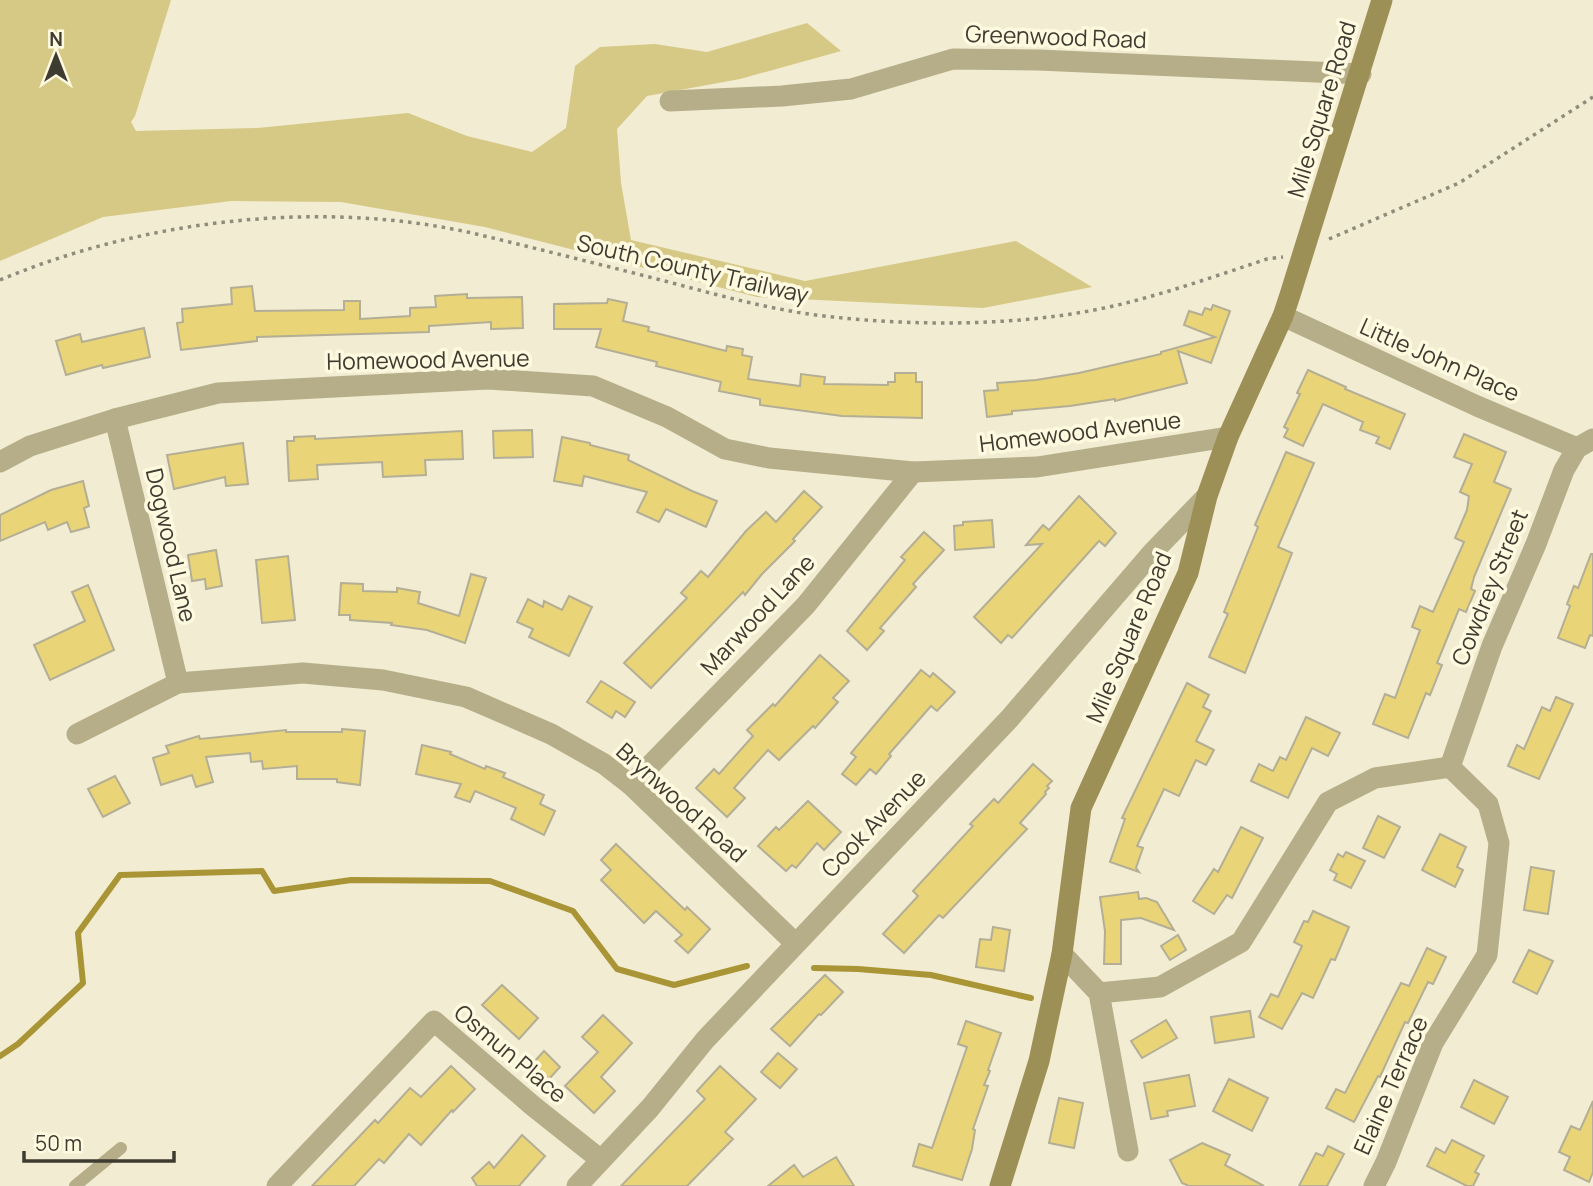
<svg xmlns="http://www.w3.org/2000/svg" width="1593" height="1186" font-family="Manrope,sans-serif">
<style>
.green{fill:#d6c885}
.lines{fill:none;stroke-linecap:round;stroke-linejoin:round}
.stream{stroke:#a99535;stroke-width:6}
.building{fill:#e9d578;stroke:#b3ae95;stroke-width:2}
.path{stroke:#908c7b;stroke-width:3.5;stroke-dasharray:3.5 5;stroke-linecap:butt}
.lane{stroke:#b6ae89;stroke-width:12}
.street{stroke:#b6ae89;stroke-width:21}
.secondary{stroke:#9d9056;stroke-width:21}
.labels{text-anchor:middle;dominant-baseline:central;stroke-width:7;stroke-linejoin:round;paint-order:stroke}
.street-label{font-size:23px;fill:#3e3b31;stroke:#fff9df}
</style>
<rect width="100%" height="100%" fill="#f1ecd2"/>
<polygon class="green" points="0,0 171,0 135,116 131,122 136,131 258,128 408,113 467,136 532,152 566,128 575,66 600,47 655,44 707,52 807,23 841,51 740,79 647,96 617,129 621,183 631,240 805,281 1016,241 1092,287 983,308 757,297 485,227 341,202 231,201 103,217 0,261"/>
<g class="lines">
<g class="stream">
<polyline points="814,968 858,969 931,975 1031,998"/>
<polyline points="0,1056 18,1044 83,983 78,933 120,875 262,871 274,891 351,880 490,881 573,911 617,969 674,985 747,966"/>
</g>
</g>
<g class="building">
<polygon points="252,286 255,311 344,310 344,301 360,301 360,319 410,316 410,308 436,307 435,296 467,294 467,298 522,297 523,328 491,329 491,322 429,326 429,332 257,337 257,341 181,350 177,323 183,322 182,309 232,304 231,288"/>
<polygon points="608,299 627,303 623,321 649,327 648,331 726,351 727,346 743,349 742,355 752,357 748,379 800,386 801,374 825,377 824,384 888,385 888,382 895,382 895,373 916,373 916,382 922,382 922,418 842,416 760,405 760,399 719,391 721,382 656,366 657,362 596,347 601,329 554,329 554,304 607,303"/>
<polygon points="1213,305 1230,311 1211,363 1178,351 1187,383 1115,401 1115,399 1070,406 1012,411 1012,414 987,417 984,391 998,390 997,383 1036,380 1079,373 1161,354 1161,352 1215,337 1184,325 1189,311 1202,315 1205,308 1211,310"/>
<polygon points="144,328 150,357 103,368 102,365 66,375 56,341 80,334 82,342"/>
<polygon points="1308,370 1346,387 1345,389 1405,414 1390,449 1376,443 1379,437 1360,430 1363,422 1323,404 1303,446 1284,437 1288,429 1284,427 1300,394 1297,393"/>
<polygon points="532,430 533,457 494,458 493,431"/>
<polygon points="462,431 463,459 425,460 426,475 383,477 382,462 317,465 318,479 289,481 287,441 294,441 294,437 315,436 315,439"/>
<polygon points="1464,434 1506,452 1494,482 1511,489 1474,577 1471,589 1475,591 1466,612 1459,609 1437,663 1442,665 1430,695 1426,693 1408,738 1373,724 1385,694 1395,698 1420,630 1412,627 1420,606 1433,612 1464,542 1455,538 1467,510 1469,496 1460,492 1472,464 1454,457"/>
<polygon points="562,437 590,443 590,445 629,455 628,460 692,491 717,501 706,527 666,509 659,522 637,512 647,492 584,476 582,486 554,481"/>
<polygon points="243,443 248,484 226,486 225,477 174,489 167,455"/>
<polygon points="1286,452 1314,463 1278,547 1292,553 1245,673 1209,657 1228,614 1224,612 1258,527 1255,525"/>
<polygon points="83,481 89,506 84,508 89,527 71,532 67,522 48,530 45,522 0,541 0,515 51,490"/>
<polygon points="804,491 822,507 793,539 795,541 762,574 745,595 743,592 651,688 624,663 687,598 681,593 701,571 708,577 746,531 766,512 776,522"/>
<polygon points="1079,496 1116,533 1105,546 1099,541 1012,638 1008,635 1001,643 974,617 1042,544 1026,545 1043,525 1049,530"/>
<polygon points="992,520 994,547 955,550 954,526 963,525 963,522"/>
<polygon points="924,532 944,550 913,584 916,587 880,628 884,631 867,650 847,631 905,560 901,557"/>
<polygon points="216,550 222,586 206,589 205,579 192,581 188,555"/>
<polygon points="1591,554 1593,554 1593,636 1590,635 1585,648 1558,638 1570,606 1567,604 1574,586 1578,588"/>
<polygon points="288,556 295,620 262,623 256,560"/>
<polygon points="471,574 486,578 465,643 427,630 391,625 392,623 350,620 350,615 339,615 341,583 363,584 363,591 397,592 397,588 420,592 418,603 459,616"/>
<polygon points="88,585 114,650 50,680 34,645 85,621 72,592"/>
<polygon points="569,596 592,607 569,656 529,637 533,629 517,622 528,599 543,607 544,601 562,610"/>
<polygon points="820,655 849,681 833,698 838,702 815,728 813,726 779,760 768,750 734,788 745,798 727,817 696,788 714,769 719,774 753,736 747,730 773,704 775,706"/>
<polygon points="921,670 930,677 933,673 955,692 937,711 931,706 889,754 891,756 876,774 870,769 856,785 842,774 856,757 851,753"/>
<polygon points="601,681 635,702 625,717 616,711 612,718 587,702"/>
<polygon points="1187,683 1209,695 1203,707 1211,711 1196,741 1214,750 1206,765 1196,760 1179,796 1164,789 1137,846 1143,848 1136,868 1139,872 1110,862 1125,819 1122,818"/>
<polygon points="1556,697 1573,704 1539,779 1508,766 1517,745 1524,749 1542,707 1550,711"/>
<polygon points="1306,717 1340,733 1328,756 1312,748 1288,798 1251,781 1259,764 1273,771 1280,757 1286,760"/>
<polygon points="342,729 365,731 360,785 337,782 337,779 297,779 297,766 263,769 262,761 251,762 250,753 206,757 213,782 196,787 192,775 161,785 153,758 169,753 166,746 199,736 200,739 286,730 286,732 342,732"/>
<polygon points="422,745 451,752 450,754 485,769 486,766 505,773 503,777 544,795 540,804 555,811 544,835 511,819 516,808 475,791 470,802 455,797 461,784 416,774"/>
<polygon points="1033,764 1052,781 1047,786 1049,788 1045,792 1046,794 1020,823 1027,829 943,918 939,915 904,953 883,934 918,896 913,891 973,826 970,824 994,799 998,803"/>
<polygon points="115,776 130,803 103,817 88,789"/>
<polygon points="808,801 841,832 824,850 817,843 796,868 792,865 786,871 758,846 776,827 779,830"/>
<polygon points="1378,816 1400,827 1384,858 1363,848"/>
<polygon points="1241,827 1263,838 1232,898 1227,895 1214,914 1193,901 1214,869 1218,872"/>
<polygon points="1440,834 1466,847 1457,867 1463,870 1455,887 1422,870"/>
<polygon points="616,844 685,910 687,907 710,929 688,953 675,941 682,935 656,911 644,923 601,880 611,870 601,860"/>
<polygon points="1346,852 1365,861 1351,888 1334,880 1337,874 1330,870 1338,854 1343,857"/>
<polygon points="1531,867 1554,871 1548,914 1524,910"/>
<polygon points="1138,892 1139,899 1146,898 1157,902 1174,930 1141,918 1121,920 1121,964 1104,964 1105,931 1100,897"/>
<polygon points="1313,911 1349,927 1335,960 1331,959 1313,998 1302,993 1282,1029 1259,1017 1271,994 1278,997 1302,946 1294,942 1304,921 1308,922"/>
<polygon points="993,927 1010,930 1004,971 976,967 980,939 991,940"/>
<polygon points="1178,935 1186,950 1170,960 1161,946"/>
<polygon points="1427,948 1446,957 1433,984 1428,982 1408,1023 1405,1022 1380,1077 1378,1076 1354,1122 1326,1108 1336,1089 1345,1093 1401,983 1409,986"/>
<polygon points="1529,950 1553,961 1537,994 1513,982"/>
<polygon points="825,975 843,992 821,1015 819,1014 790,1046 771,1029"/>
<polygon points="502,985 538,1018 519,1039 482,1005"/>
<polygon points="1250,1011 1254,1037 1215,1043 1211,1017"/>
<polygon points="603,1015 632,1043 601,1077 615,1091 594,1113 565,1086 598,1052 582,1037"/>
<polygon points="1166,1020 1177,1038 1142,1058 1131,1041"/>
<polygon points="966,1021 1001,1033 988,1070 990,1071 984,1085 988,1086 973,1129 975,1130 972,1149 962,1180 913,1166 919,1144 932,1148 967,1047 958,1044"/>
<polygon points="544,1051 560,1067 549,1079 533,1063"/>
<polygon points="778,1053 797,1069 780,1088 761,1072"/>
<polygon points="451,1066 475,1089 453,1112 452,1110 421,1145 409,1134 384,1163 379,1159 354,1186 312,1186 375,1120 378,1123 410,1088 421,1097"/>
<polygon points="720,1066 756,1099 725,1132 733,1139 687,1186 621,1186 705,1099 697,1091"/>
<polygon points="1189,1075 1195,1106 1167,1111 1168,1116 1151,1119 1144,1083"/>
<polygon points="1229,1079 1268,1098 1252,1131 1213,1111"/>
<polygon points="1474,1080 1508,1097 1494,1124 1461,1107"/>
<polygon points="1059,1098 1083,1103 1074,1148 1049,1143"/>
<polygon points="1593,1101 1593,1172 1589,1182 1564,1170 1570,1157 1559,1152 1571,1126 1580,1130"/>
<polygon points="522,1135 545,1156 519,1186 477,1186 472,1178 489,1162 494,1168"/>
<polygon points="1452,1140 1484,1156 1475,1172 1479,1174 1473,1186 1467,1186 1427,1166 1436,1148 1445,1153"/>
<polygon points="1202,1143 1230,1155 1225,1165 1264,1186 1189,1186 1182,1183 1170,1160"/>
<polygon points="1328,1146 1344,1154 1327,1186 1299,1186 1316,1153 1323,1156"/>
<polygon points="836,1157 854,1186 768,1186 794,1165 803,1177"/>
</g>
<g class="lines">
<g class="path">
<polyline points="1329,239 1459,183 1593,97"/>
<path d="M0 280C143 220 319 199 472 233 535 248 598 264 661 280 718 295 774 311 833 317 927 327 1038 326 1130 302 1176 290 1222 274 1267 259L1283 257"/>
</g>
<polyline class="lane" points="75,1186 121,1148"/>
<g class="street">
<polyline points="670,101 782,96 851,89 953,59 1038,60 1361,74"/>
<polyline points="1283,316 1477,406 1577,448"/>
<polyline points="115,419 178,683"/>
<polyline points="0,462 30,446 115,419 218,393 488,379 593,386 667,417 725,449 769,458 913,472 1037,467 1228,437"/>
<polyline points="77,734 178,683 303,673 383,680 466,697 551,734 604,764 631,785 795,943"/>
<polyline points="1450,767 1492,646 1536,544 1564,470 1577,448 1593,439"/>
<polyline points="631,785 806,605 913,472"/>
<polyline points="1062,954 1099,993 1128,1151"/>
<polyline points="1099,993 1160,987 1241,942 1328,802 1375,778 1450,767"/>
<polyline points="277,1186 434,1021 533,1106 601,1160"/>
<polyline points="577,1186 650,1108 705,1040 1010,718 1152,553 1207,496"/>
<polyline points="1374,1186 1386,1162 1433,1043 1487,955 1499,843 1488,804 1450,767"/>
</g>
<polyline class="secondary" points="1000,1186 1039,1061 1062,954 1081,808 1188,573 1207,496 1228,437 1283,316 1290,295 1382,0"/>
</g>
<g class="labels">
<g class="street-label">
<text transform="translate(1056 36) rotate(2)">Greenwood Road</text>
<text transform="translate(1321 109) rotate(-73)">Mile Square Road</text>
<text transform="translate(693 268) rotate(13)">South County Trailway</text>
<text transform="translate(428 359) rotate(-1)">Homewood Avenue</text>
<text transform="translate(1440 359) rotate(24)">Little John Place</text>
<text transform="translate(1080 431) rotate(-7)">Homewood Avenue</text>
<text transform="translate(172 545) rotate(77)">Dogwood Lane</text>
<text transform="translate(1489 587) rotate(-68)">Cowdrey Street</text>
<text transform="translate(757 614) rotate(-47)">Marwood Lane</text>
<text transform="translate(1128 637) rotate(-67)">Mile Square Road</text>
<text transform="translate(682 802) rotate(42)">Brynwood Road</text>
<text transform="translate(873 823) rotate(-46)">Cook Avenue</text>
<text transform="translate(511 1053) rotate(40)">Osmun Place</text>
<text transform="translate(1390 1085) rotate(-66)">Elaine Terrace</text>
</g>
</g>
<g transform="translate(56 56)" stroke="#fff9df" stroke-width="5" paint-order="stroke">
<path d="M0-5L12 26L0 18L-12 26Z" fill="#3e3b31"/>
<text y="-10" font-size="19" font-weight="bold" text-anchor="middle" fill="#3e3b31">N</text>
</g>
<path d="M24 1151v10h150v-10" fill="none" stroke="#3e3b31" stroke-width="3.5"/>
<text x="35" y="1151" font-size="21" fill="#3e3b31" stroke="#fff9df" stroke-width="5" paint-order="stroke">50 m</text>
</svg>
